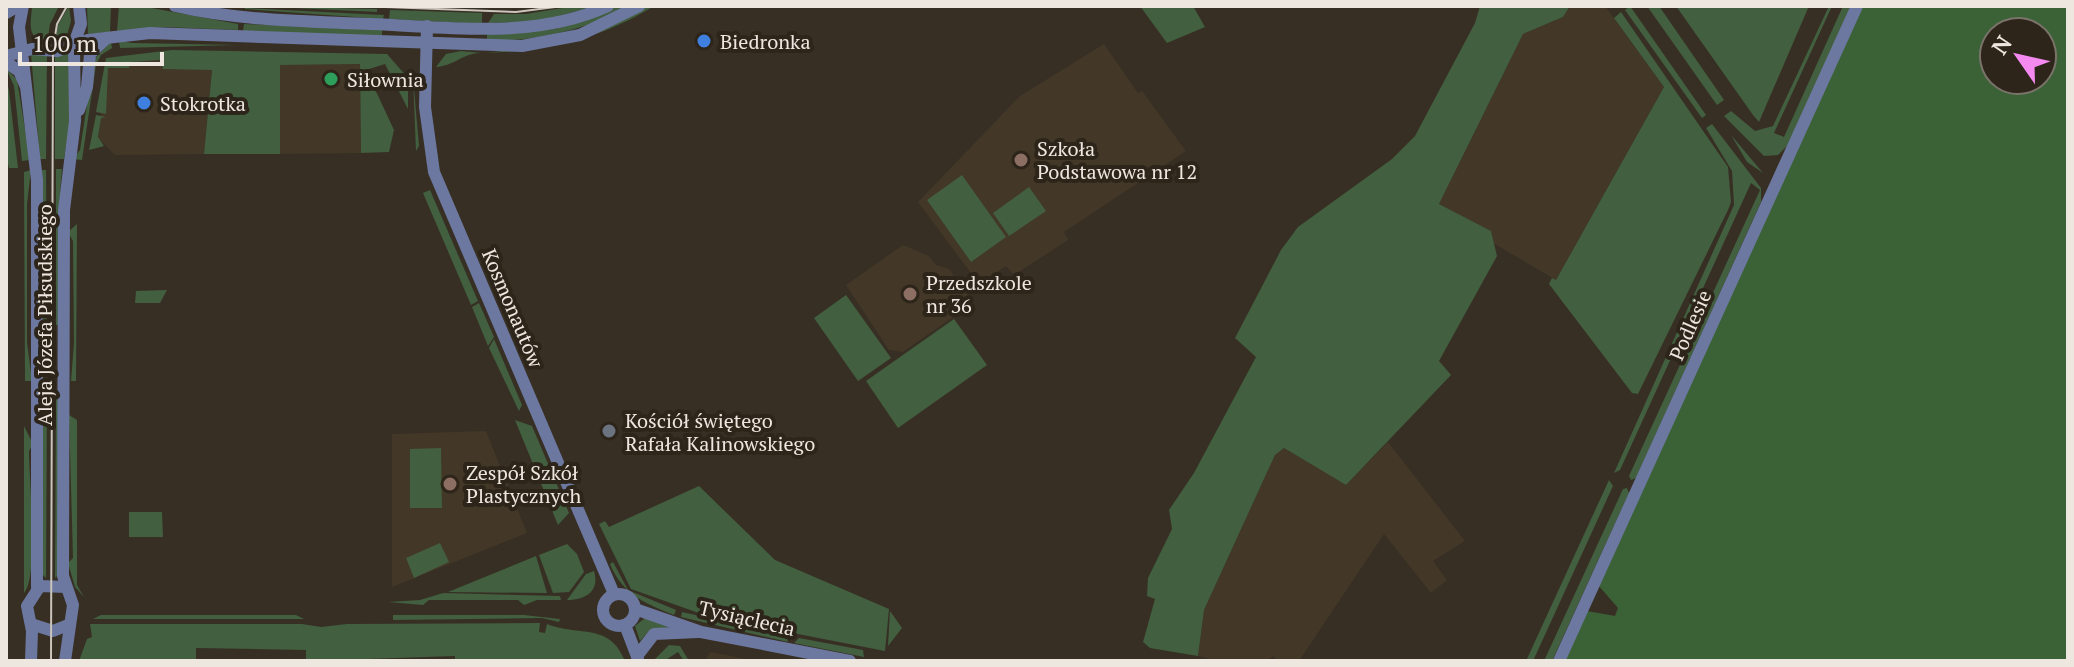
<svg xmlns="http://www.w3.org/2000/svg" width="2074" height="667" font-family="'PT Serif',serif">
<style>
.built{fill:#433727}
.green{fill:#425f3f}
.forest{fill:#3b6237;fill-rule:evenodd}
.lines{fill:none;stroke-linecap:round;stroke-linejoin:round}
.minor{stroke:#6c78a0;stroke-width:12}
.tram{stroke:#cac4bc;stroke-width:2}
.shop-dot{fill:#3f7fe0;stroke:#2d251a;stroke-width:3}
.leisure-dot{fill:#2e9e5b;stroke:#2d251a;stroke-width:3}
.education-dot{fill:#8d6e63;stroke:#2d251a;stroke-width:3}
.worship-dot{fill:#6b7280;stroke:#2d251a;stroke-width:3}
.labels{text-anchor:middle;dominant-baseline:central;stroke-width:8;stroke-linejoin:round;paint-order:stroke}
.poi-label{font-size:20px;fill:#ede7e0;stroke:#2d251a;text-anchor:start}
.street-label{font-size:20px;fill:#ede7e0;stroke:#2d251a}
</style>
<rect width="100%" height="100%" fill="#372f24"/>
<g class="built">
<polygon points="1570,6 1605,6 1664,87 1556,280 1493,243 1491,232 1439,204 1523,34 1563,17"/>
<polygon points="1104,44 1138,93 1142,91 1186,151 1064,232 1068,240 1014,275 1006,266 979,284 918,202 1020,96"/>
<polygon points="162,60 164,69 212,69 204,154 115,155 98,138 107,68 128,68 129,62"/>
<polygon points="360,64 361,153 280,154 280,65"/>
<polygon points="903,245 929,256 936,265 949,269 973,303 903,352 889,350 846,285"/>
<polygon points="486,431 527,533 392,587 392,434"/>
<polygon points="1388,442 1465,541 1433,561 1447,580 1431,593 1384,534 1299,661 1278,661 1273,656 1267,661 1218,661 1198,656 1204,610 1275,455 1284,448 1346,485"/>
<polygon points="710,652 726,655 755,661 705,661"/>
</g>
<g class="green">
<path d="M32 6H59L50 24 47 45C26 37 31 24 32 6Z"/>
<polygon points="69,6 71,21 65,42 55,45 58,25"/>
<polygon points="87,6 111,6 110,32 88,34"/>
<polygon points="119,6 141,6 238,24 238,30 164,27 117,31"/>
<polygon points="254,6 377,9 377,12"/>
<polygon points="574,6 595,6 537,22 488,23 494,14 526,14"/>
<path d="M620 6H634C585 29 541 41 487 41V34L555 29Z"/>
<path d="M645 6H654C600 39 550 50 487 53L574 42Z"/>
<polygon points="1140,6 1193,6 1205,27 1167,43"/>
<polygon points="1480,6 1570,6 1563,17 1523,34 1439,204 1491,231 1497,256 1439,361 1451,375 1346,485 1284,448 1275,455 1204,610 1198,656 1150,648 1143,642 1155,599 1147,596 1148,578 1172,529 1169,510 1194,473 1256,357 1235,338 1281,250 1298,227 1392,159 1415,136 1475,23"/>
<polygon points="1630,6 1706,115 1702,118 1625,10"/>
<polygon points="1647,6 1659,6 1724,100 1717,105"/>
<polygon points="1676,6 1809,6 1759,122 1753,115"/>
<polygon points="1829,6 1832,6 1774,133 1784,137 1843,6 1851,6 1789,144 1778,155 1764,156 1724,116 1731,111 1755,131 1773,126"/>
<polygon points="245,9 245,8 384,15 383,19"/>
<polygon points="390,10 482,13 482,24 389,19"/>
<polygon points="1621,12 1728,167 1731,202 1728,210 1638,394 1632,393 1549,284 1552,278 1556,280 1664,87 1614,18"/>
<polygon points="244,24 382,30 382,36 243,31"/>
<polygon points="119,41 133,43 237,45 120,48"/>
<polygon points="111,42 112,48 101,55 96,65 82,160 73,159 80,150 94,59"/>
<polygon points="172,50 387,54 408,78 408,109 385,64 366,70 394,130 389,152 361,153 360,64 280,65 280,154 204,154 212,70 163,69 161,60 130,62 129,68 108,68 106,114 96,112 106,58"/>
<path d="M461 51 481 53C463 53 454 66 436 67L446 54Z"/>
<polygon points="69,53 71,113 64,159 55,159 55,56"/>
<polygon points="31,54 47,55 46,159 40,159"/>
<polygon points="6,68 17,80 30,160 22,161 14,86"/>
<polygon points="413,78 419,146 416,151"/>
<polygon points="6,80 9,90 18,168 9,168 6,155"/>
<polygon points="96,115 106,117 101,118 98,137 104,146 89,150"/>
<polygon points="1712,124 1761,188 1761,202 1636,478 1631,480 1629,476 1760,190 1751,183 1620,470 1614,473 1734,205 1732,171 1706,128"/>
<polygon points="1731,135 1763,173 1747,162"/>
<polygon points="56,169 62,169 59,205 61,325 56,325"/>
<polygon points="31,170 27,204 27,342 32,381 25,381 24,172"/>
<polygon points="41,170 46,170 47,325 41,325"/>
<polygon points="962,175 1006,237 971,262 927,200"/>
<polygon points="1029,187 1046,211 1009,236 993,213"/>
<polygon points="430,190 478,301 471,305 423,193"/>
<polygon points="77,224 76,381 71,381 74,343 73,241 68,232"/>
<polygon points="167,290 160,303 135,303 136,291"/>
<polygon points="846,295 891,358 858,381 814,318"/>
<polygon points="479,303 494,337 488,346 472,307"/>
<polygon points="954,319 987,365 898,428 866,381"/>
<polygon points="494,339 522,405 519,411 489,348"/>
<polygon points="41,391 47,391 46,578 43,575"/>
<polygon points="56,391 61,391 58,575 55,578"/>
<polygon points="69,415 77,420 77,585 84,597 75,587 68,563 73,558"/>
<polygon points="515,420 532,426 569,513 558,525"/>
<path d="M24 426 33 444 29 451C29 479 39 577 24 593Z"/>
<polygon points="441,448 442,508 410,508 410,449"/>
<polygon points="1609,480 1613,486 1533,661 1526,661"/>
<polygon points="699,486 775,560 889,609 885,651 710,617 631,589 599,524 605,521 609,527"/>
<polygon points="1627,488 1629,493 1552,661 1544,661 1623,489"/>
<polygon points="129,512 162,512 163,537 129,537"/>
<polygon points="440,543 449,562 414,578 406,558"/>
<polygon points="567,544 577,554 584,572 569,592 553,593 539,555"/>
<polygon points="536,556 547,593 448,592"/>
<path d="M613 562 628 590 676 610 674 615C646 604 622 594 610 564Z"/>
<path d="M594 571C600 591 586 600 567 600L586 574Z"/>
<polygon points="443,593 560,596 561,600 537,600 524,605 518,600 429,600 423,605 388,602 420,600"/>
<polygon points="890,611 902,628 888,646"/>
<polygon points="682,612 786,635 788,642 681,617"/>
<polygon points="296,615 304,619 93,619 101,615"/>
<polygon points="393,615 524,615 560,619 559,622 542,618 393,620"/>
<polygon points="645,618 672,627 648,632 640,641 635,626"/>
<path d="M540 623 539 632 545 633 547 624C580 637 609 622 625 661H455V656L306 661V650L196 648V661H79L87 639 92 637 90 624H302L321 627 347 624Z"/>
<polygon points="799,638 863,650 864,657 794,643"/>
<polygon points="669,645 680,646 689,661 684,661 678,652 664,661 653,661"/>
</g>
<path class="forest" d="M1862 6H2068V661H1564L1587 611 1615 616 1618 608 1599 586ZM1994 32H2042V80H1994Z"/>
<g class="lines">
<g class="minor">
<polyline points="23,6 19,27 37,180 37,587"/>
<path d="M175 6C240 21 306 21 371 24 451 27 533 40 608 6"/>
<polyline points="6,13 18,6"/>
<polyline points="427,26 425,107 434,172 614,594"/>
<polyline points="6,56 32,49 57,51 88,40 150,33 522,46 580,35 639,6"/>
<polyline points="6,62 19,71 25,85"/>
<polyline points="79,110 87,87 90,54 107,38"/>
<circle cx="619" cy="610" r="16"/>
<polyline points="635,609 701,632 850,661"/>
<polyline points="31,624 53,631 68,625"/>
<polyline points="625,625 638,659"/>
<polyline points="637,656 654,634 698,632"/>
<polyline points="31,661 32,631 27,606 40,586 66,587"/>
<polyline points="65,661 73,605 63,576 64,210 75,121 74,44 81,24 79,6"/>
<polyline points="1559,661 1857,6"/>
</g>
<g class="tram">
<polyline points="359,6 516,12 563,6"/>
<polyline points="51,661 53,49 57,24 67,6"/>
</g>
</g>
<g class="shop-dot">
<circle cx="704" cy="41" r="8"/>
<circle cx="144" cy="103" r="8"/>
</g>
<circle class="leisure-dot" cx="331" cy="79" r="8"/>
<g class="education-dot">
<circle cx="1021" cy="160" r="8"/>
<circle cx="910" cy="294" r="8"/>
<circle cx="450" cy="484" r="8"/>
</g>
<circle class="worship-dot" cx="609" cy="431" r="8"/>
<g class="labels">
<g class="poi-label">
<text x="720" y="41">Biedronka</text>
<text x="347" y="79">Siłownia</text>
<text x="160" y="103">Stokrotka</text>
<text x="1037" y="148">Szkoła<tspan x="1037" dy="23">Podstawowa nr 12</tspan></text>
<text x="926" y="282">Przedszkole<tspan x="926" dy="23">nr 36</tspan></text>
<text x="625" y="420">Kościół świętego<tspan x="625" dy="23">Rafała Kalinowskiego</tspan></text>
<text x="466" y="472">Zespół Szkół<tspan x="466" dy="23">Plastycznych</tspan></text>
</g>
<g class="street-label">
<text transform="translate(513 308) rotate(67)">Kosmonautów</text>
<text transform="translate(44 315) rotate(-90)">Aleja Józefa Piłsudskiego</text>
<text transform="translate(1690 325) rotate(-66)">Podlesie</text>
<text transform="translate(747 618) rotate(13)">Tysiąclecia</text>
</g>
</g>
<rect width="2074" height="667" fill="none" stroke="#ede7e0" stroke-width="16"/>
<g transform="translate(2018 56) rotate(304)"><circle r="38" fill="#2d251a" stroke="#7a7369" stroke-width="2"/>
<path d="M0-6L14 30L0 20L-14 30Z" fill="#f489f0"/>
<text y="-12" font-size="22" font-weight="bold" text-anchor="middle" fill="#ede7e0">N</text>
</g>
<path d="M20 52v12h142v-12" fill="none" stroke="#ede7e0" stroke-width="4"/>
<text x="32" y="52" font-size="24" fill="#ede7e0" stroke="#2d251a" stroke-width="6" paint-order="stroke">100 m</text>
</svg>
